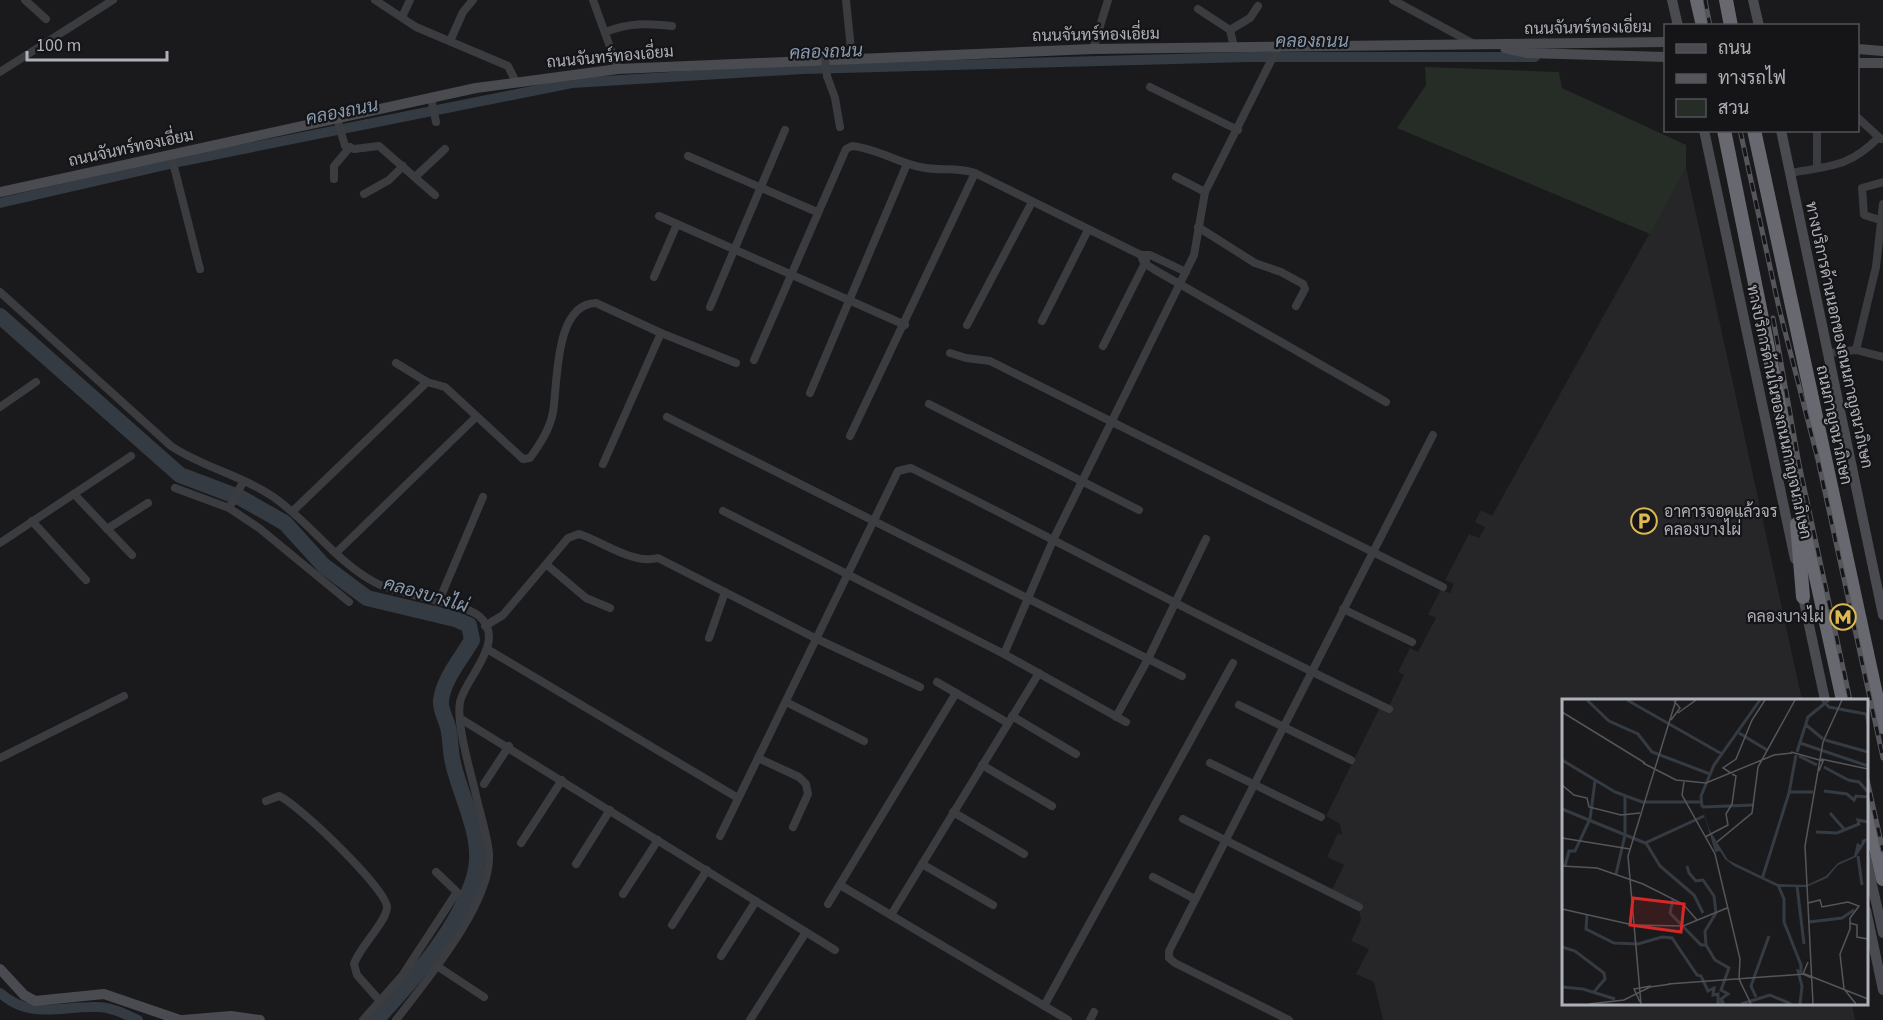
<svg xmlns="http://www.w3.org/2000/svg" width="1883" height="1020" font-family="'Source Sans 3',Sarabun,sans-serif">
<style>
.built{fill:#262628}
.green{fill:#262d27}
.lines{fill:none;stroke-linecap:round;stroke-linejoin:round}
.canal{stroke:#353b43;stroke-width:10}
.river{stroke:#353b43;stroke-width:16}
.street{stroke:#3b3c40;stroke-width:8}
.secondary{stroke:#494b50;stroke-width:10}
.highway{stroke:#686970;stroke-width:14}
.rail-casing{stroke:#54565b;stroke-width:5}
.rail{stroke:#151517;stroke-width:3;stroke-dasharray:9;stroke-linecap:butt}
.street-bridge{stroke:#3b3c40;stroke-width:8}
.labels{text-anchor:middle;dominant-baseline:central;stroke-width:4.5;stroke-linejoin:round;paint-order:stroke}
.street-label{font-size:16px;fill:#aeb1b9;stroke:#151517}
.poi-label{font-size:16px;fill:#aeb1b9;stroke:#151517;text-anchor:start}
.water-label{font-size:18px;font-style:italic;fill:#899bb0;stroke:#151517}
.inset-river{fill:none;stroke:#353b43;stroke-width:3}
.inset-road{fill:none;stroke:#55565b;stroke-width:1.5}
.view{fill:#d62828;fill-opacity:0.15;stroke:#d62828;stroke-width:3}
.inset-edge{fill:none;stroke:#aeb1b9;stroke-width:3}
</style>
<rect width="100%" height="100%" fill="#1a1a1c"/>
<polygon class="built" points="1686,168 1802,700 1564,700 1564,1004 1852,1004 1855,1020 1383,1020 1374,982 1356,974 1369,949 1351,941 1361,920 1357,902 1332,890 1344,865 1327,857 1338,833 1342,835 1340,824 1326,816 1380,707 1387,710 1404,675 1398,672 1410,648 1418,652 1436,618 1428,614 1441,590 1450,593 1454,584 1445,580 1469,534 1479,538 1485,527 1475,522 1481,510 1492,516"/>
<polygon class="green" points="1425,67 1559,72 1562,88 1686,145 1686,168 1650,234 1397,128 1426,85"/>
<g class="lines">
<g class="canal">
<polyline points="0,203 183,161 572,83 803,69 1248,57 1535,57"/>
<path d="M0 993C32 1020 58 1006 97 1007 111 1007 125 1014 138 1020"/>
</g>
<path class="river" d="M0 316 180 475 241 498 285 523 324 566 367 598 455 619 469 625 472 640C462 658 443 679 441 701 440 709 446 719 448 727 451 739 450 751 453 763 461 799 486 840 474 878 457 932 413 979 376 1020"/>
<g class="street">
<polyline points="25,0 46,19"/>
<polyline points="375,0 416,27 508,66 516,82"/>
<polyline points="593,0 618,69"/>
<polyline points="846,0 852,59"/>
<polyline points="1393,0 1474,44"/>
<polyline points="1198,9 1230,30 1234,47"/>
<polyline points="402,17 410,0"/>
<polyline points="1230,30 1250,18 1258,6"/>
<path d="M605 32C629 23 646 23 672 26"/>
<polyline points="450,41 463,12 473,0"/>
<polyline points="1093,49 1108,0"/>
<polyline points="0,72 113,0"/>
<polyline points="827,76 835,98 840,127"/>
<polyline points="1150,87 1238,130"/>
<polyline points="431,98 436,122"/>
<polyline points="337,118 345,146 354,149 379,146 435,195"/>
<polyline points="1858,118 1881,139"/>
<polyline points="1817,130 1817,168"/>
<polyline points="171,155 200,269"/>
<polyline points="688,156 817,212"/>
<path d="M1790 173C1830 166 1850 167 1879 137"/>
<polyline points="415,177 445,149"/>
<polyline points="1176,177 1205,192"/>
<polyline points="334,179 334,166 350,147"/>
<polyline points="364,194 389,180 403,166"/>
<polyline points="659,216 905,325"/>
<polyline points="1880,220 1864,215 1862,188 1883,182"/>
<polyline points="1198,227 1255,263 1281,272 1303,284 1305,289 1296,306"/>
<polyline points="1141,255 1144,263 1155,270 1386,402"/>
<polyline points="654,277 677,224"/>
<path d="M0 292 171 446C202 467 241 475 272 496 309 521 336 562 376 583 401 596 462 602 479 616 508 641 465 678 460 702 456 723 470 770 475 791 479 811 487 833 489 853 493 902 425 982 396 1020"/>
<polyline points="710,307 785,130"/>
<polyline points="1042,321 1088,230"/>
<polyline points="967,325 1032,202"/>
<polyline points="1103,346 1146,261"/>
<polyline points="1856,350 1876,267 1883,204"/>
<polyline points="950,353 966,358 990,361 1443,587"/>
<polyline points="1829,353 1856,350 1883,357"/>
<path d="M754 360 846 149 852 146C875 148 897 162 920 167 942 172 954 166 975 173L1141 255H1150L1186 272"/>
<path d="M396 363 427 382 445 387 523 459 530 458C540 444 550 429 553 412 558 383 554 304 596 303L661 333 736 363"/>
<polyline points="810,393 907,164"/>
<polyline points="929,404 1139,510"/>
<polyline points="0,407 36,382"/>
<polyline points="667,417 1182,676"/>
<polyline points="850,436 975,173"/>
<polyline points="603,464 661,333"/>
<polyline points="243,482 229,508 259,528 349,602"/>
<polyline points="175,488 229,508"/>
<polyline points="74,494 132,555"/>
<polyline points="293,511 427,382"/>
<polyline points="723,511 1004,654 1126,722"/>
<polyline points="32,521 86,580"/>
<polyline points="107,529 148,503"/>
<polyline points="0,543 131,456"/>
<polyline points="337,552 476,417"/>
<polyline points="547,565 586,598 610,608"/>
<polyline points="438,603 483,497"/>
<polyline points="1343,609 1412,642"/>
<path d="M485 626 503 615 568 538 579 534C602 541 633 565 658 558L817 639 920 687"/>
<polyline points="709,638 725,592"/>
<polyline points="487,649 738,798"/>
<polyline points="1004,654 1054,538 1194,255 1205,192 1278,47"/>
<polyline points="937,682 1008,723"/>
<polyline points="786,702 864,741"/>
<polyline points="1239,705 1351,760"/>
<polyline points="1012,716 1076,754"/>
<polyline points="1116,717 1148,659 1206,539"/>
<polyline points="461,719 835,950"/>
<polyline points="0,758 124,696"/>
<polyline points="758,758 799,777 806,784 808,794 793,827"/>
<polyline points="1210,763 1321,817"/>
<polyline points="982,765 1052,806"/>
<polyline points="484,784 509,746"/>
<path d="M266 801 279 796C297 803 389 891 387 908 385 924 360 946 354 964L357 975 380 1001"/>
<polyline points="953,812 1024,854"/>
<polyline points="1183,819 1359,907"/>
<path d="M720 836 898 471 911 468C1071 547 1228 633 1389 709"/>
<polyline points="521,843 562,780"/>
<polyline points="576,864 610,810"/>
<polyline points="922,864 993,905"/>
<polyline points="1153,877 1195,899"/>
<polyline points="840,885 1068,1020"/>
<polyline points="623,894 658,840"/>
<polyline points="828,904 956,693"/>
<polyline points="891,915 1039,673"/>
<polyline points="672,925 707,870"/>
<polyline points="721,956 756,901"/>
<polyline points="437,966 484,997"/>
<polyline points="1044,1006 1233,663"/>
<polyline points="363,1020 402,976 457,892 436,872"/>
<polyline points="750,1020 806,932"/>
<polyline points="1090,1020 1094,1012"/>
<polyline points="1289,1020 1175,963 1169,958 1169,951 1433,435"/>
</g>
<g class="secondary">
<polyline points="1672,0 1678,26"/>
<polyline points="1753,0 1759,26"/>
<polyline points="1505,48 1527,53 1666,57"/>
<polyline points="1858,49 1883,51"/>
<polyline points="1858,63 1883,63"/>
<polyline points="1704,130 1795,559"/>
<polyline points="1781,130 1883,615"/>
<polyline points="0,192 476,88 618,69 1093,49 1666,42"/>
<polyline points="1802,592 1825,700"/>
<polyline points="1866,858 1883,933"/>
<polyline points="1866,910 1883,990"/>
<polyline points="0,969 24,995 35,1001 104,994 180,1020"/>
<polyline points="183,1020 231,1016 260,1020"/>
</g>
<g class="highway">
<polyline points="1697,0 1703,26"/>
<polyline points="1726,0 1731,26"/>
<polyline points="1724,130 1793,472 1843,700"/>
<polyline points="1754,130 1883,727"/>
<polyline points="1797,524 1803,597"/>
<polyline points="1866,804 1883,879"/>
</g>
<g class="rail-casing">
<g id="rail">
<polyline points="1705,0 1710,26"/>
<polyline points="1740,130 1779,308 1818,460 1883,758"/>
<polyline points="1773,318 1799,464 1850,700"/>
<polyline points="1866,775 1883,851"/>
</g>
</g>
<use href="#rail" class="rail"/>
<polyline class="street-bridge" points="825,59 827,76"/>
</g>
<defs>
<g id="parking-ring" transform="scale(1.35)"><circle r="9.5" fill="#151517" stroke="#ddb850" stroke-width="1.5"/><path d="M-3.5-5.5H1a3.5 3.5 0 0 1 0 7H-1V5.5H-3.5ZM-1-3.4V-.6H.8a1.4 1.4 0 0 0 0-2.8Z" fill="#ddb850"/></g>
<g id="metro-ring" transform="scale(1.35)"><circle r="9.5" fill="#151517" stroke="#ddb850" stroke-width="1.5"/><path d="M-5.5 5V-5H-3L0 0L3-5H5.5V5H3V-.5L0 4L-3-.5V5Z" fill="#ddb850"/></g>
</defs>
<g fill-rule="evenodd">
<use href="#parking-ring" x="1644" y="521"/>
<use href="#metro-ring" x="1843" y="617"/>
</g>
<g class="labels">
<g class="street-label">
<text transform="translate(1588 28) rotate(-1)">ถนนจันทร์ทองเอี่ยม</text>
<text transform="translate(1096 35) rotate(-1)">ถนนจันทร์ทองเอี่ยม</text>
<text transform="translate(610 57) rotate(-5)">ถนนจันทร์ทองเอี่ยม</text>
<text transform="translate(131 148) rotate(-12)">ถนนจันทร์ทองเอี่ยม</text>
<text transform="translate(1839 335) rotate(78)">ทางบริการด้านนอกของถนนกาญจนาภิเษก</text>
<text transform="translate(1779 412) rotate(78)">ทางบริการด้านในของถนนกาญจนาภิเษก</text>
<text transform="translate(1834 425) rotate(78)">ถนนกาญจนาภิเษก</text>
</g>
<g class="poi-label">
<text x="1664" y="512">อาคารจอดแล้วจร<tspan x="1664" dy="18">คลองบางไผ่</tspan></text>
<text x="1824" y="617" text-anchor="end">คลองบางไผ่</text>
</g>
<g class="water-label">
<text x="1312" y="41">คลองถนน</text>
<text transform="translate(826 52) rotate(-2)">คลองถนน</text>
<text transform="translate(342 112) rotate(-11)">คลองถนน</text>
<text transform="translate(426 595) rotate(16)">คลองบางไผ่</text>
</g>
</g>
<g transform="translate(1562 699)">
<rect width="306" height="306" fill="#1a1a1c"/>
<path d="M139 104 147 130 166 161 216 185 245 186 264 177 276 164 292 157 295 144 299 146 300 141 306 139 294 158 276 166 265 179 244 188H216L172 167 163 160 158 152 153 153Z" fill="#353b43"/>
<path class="inset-river" d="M25 1 47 22 76 35 90 53 148 75M65 1 160 55M260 1 267 8 304 15 306 24M243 25 261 40M177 34 205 51M263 41 306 53M238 44 306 67M235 53 246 18 267 1M237 57 255 66M0 61 53 93 80 103H140M262 68 286 81M286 81 297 83 306 93M262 92 285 95 292 101 294 97 306 98M227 93H251M140 108 192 106M140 108 139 97 152 66 198 1M0 110 83 144 142 117M268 114 282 130M254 133 275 134 297 125 296 121 306 123M84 144 98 167 132 196 141 214M296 157 300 186M3 167 7 152H13L28 120 33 82M125 167 127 174 134 182 141 181 152 197 154 214 143 232 144 246 153 261 167 269 159 291 166 295 159 300 162 305M54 175 63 136V97M200 180 227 94 234 56M216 186 222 200V223L239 266V273L236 272 240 287 238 305M235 187 242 245M111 200 108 214 139 246H144M25 216 24 230 52 244 76 245 100 238 110 239 135 276 139 277 146 292 152 289 151 296 156 295V304L159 303M247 223 280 219 292 211M0 248 13 252 42 274 43 280 31 294M0 288 21 290 53 300M194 298 189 287 207 237M179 305 208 296 229 305"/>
<path class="inset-road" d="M0 13 83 64M116 14 134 1M109 21 118 9 112 2M229 53 261 62 257 72M259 60 306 70M81 64 114 81 144 84 212 56 230 54M169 74 161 69 174 60 190 21 203 1M122 83 120 96 153 155 178 260 177 280 189 305M0 86 12 96 25 99 27 108 59 116 78 114M143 138 166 126 164 115 170 105 174 77 170 75M0 139 68 150M155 143 190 114 196 68 233 1M0 167 35 169 81 185 121 205 135 221M246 204 258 201 260 208 286 203 297 207 288 219V230L278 255 282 290 294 305M0 210 71 226M288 224 295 226V238L306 240M73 226 121 227 165 209M246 263 241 275 250 279M106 285 243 275 306 300M78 303 72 290 89 287M27 305 62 301 88 288 109 285M79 305 66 157 114 1M251 305 243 147 261 43 280 1"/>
<path class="view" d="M71 199 122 205 119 233 68 226Z"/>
<rect width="306" height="306" class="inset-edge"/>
</g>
<rect x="1664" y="24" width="195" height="108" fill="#151517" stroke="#525358" stroke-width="1.5"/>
<rect x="1676" y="44" width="30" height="9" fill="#494b50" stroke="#525358" stroke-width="1.5"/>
<text x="1718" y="54" font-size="18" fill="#aeb1b9">ถนน</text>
<rect x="1676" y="74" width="30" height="9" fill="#54565b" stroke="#525358" stroke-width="1.5"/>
<text x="1718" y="84" font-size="18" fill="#aeb1b9">ทางรถไฟ</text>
<rect x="1676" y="99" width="30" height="18" fill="#262d27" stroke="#525358" stroke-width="1.5"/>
<text x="1718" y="114" font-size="18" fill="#aeb1b9">สวน</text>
<path d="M27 51v9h140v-9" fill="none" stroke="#aeb1b9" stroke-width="3"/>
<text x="36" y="51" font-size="18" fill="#aeb1b9" stroke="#151517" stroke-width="4.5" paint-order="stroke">100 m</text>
</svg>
